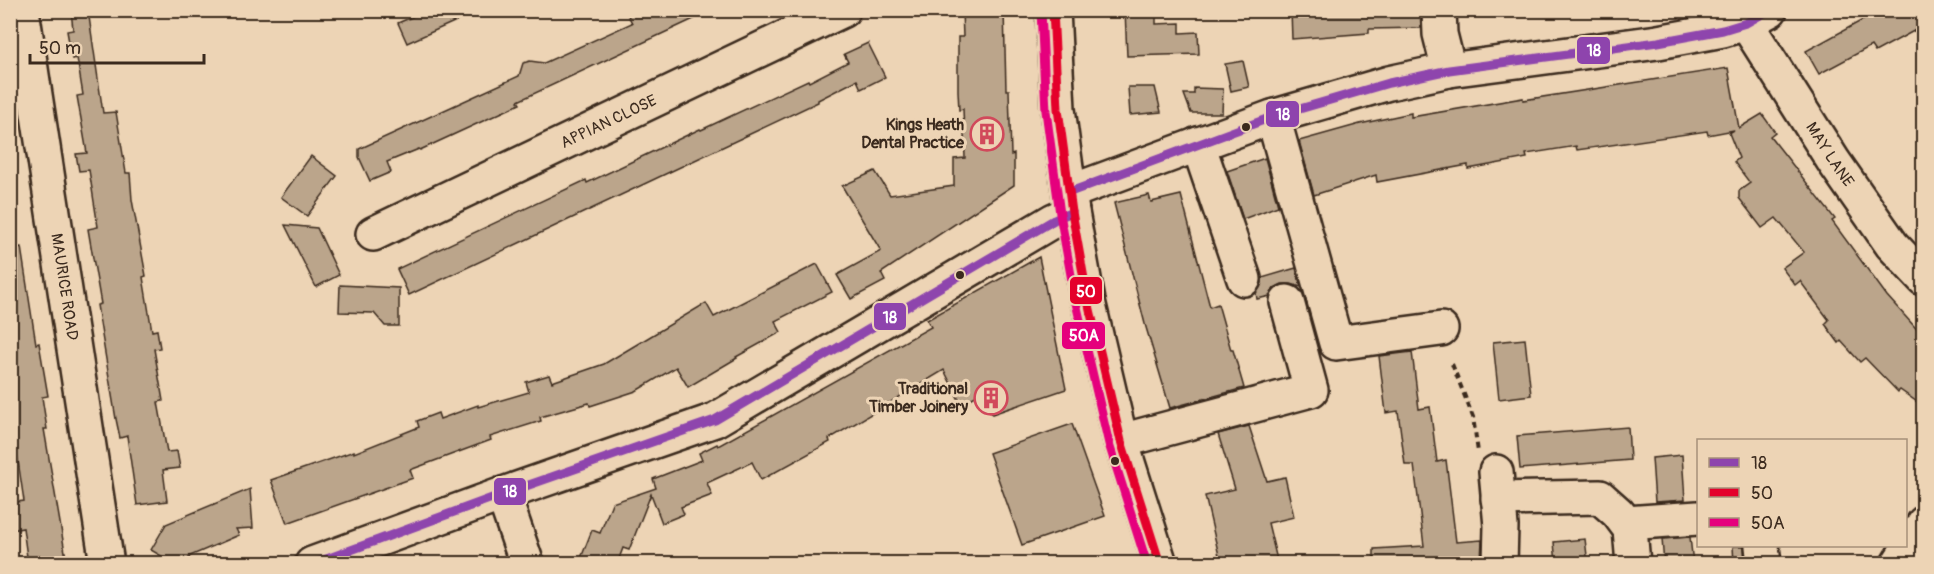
<svg xmlns="http://www.w3.org/2000/svg" width="1934" height="574" font-family="Pangolin,sans-serif">
<style>
.building{fill:#bba58b;stroke:#3b2a1e;stroke-width:1.5}
.lines{fill:none;stroke-linecap:round;stroke-linejoin:round}
.minor-casing{stroke:#3b2a1e;stroke-width:38}
.highway-casing{stroke:#3b2a1e;stroke-width:38}
.path{stroke:#3b2a1e;stroke-width:4;stroke-dasharray:6 4.5;stroke-linecap:butt}
.minor{stroke:#edd4b5;stroke-width:33}
.highway{stroke:#edd4b5;stroke-width:33}
.bus-1-casing{stroke:#edd4b5;stroke-width:14}
.bus-2-casing{stroke:#edd4b5;stroke-width:14}
.bus-3-casing{stroke:#edd4b5;stroke-width:14}
.bus-1{stroke:#8e44ad;stroke-width:9}
.bus-2{stroke:#e4002b;stroke-width:9}
.bus-3{stroke:#e5007d;stroke-width:9}
.bus-dot{fill:#3b2a1e;stroke:#edd4b5;stroke-width:2}
.labels{text-anchor:middle;dominant-baseline:central;stroke-width:6;stroke-linejoin:round;paint-order:stroke}
.street-label{font-size:16px;fill:#3b2a1e;stroke:#edd4b5}
.poi-label{font-size:16px;font-weight:bold;fill:#3b2a1e;stroke:#edd4b5;text-anchor:end}
.line-badge{stroke:#edd4b5;stroke-width:2}
.badge-label{font-size:16px;text-anchor:middle;font-weight:bold;fill:#fff}
</style>
<rect width="100%" height="100%" fill="#edd4b5"/>
<filter id="ink" filterUnits="userSpaceOnUse"><feTurbulence type="fractalNoise" baseFrequency=".0167" numOctaves="2"/><feDisplacementMap in="SourceGraphic" scale="12" xChannelSelector="R" yChannelSelector="G"/><feConvolveMatrix kernelMatrix="1 2 1 2 8 2 1 2 1" color-interpolation-filters="sRGB"/></filter>
<g filter="url(#ink)">
<g class="building">
<polygon points="71,10 88,10 103,113 116,112 126,173 130,173 132,200 146,276 143,277 152,331 157,330 160,348 154,349 163,401 158,402 167,452 177,451 180,468 163,470 167,501 137,505 127,436 120,438 116,419 97,305 101,304 88,229 98,227 89,170 79,171 76,154 87,153 77,96 83,95 77,58 72,59 67,31 73,30"/>
<polygon points="428,10 481,10 407,43 398,23"/>
<polygon points="638,10 713,10 518,101 520,104 420,150 419,149 387,162 391,172 370,181 359,157 359,149 519,76 523,63 530,61 544,63 632,23 628,15"/>
<polygon points="962,10 1004,10 1006,90 1009,90 1011,155 1014,154 1014,185 881,273 885,281 851,299 837,275 881,251 842,186 875,171 890,195 954,186 954,159 965,158 963,109 959,110 958,91 958,37 963,37"/>
<polygon points="1125,10 1156,10 1156,24 1180,23 1180,33 1198,32 1199,54 1127,56"/>
<polygon points="1291,10 1420,10 1421,28 1369,29 1369,33 1292,39"/>
<polygon points="1881,10 1923,10 1923,26 1875,52 1871,46 1819,74 1806,51"/>
<polygon points="868,43 885,77 861,89 857,80 818,100 818,102 409,295 397,269 586,180 587,183 700,129 701,130 808,80 809,82 848,62 844,54"/>
<polygon points="1243,61 1249,87 1231,91 1225,64"/>
<polygon points="1728,68 1739,128 1762,114 1775,132 1770,136 1835,219 1832,221 1887,296 1923,336 1923,406 1900,390 1898,392 1865,358 1860,362 1841,341 1839,343 1825,324 1829,320 1800,281 1795,285 1782,268 1804,252 1776,218 1762,228 1739,198 1739,191 1750,183 1734,162 1739,158 1729,133 1734,130 1708,135 1707,131 1577,150 1576,146 1526,154 1527,158 1468,169 1468,165 1377,182 1376,175 1314,195 1299,141 1360,124 1411,113 1411,117 1523,98 1523,100"/>
<polygon points="1128,87 1155,87 1161,112 1130,115"/>
<polygon points="1194,88 1223,89 1222,113 1191,113 1184,94 1194,94"/>
<polygon points="311,156 337,176 307,216 281,197"/>
<polygon points="1265,158 1278,206 1243,219 1227,171"/>
<polygon points="1149,195 1151,202 1181,195 1210,307 1218,304 1231,350 1233,350 1244,388 1170,408 1145,324 1114,203"/>
<polygon points="285,225 317,228 339,275 316,287"/>
<polygon points="21,247 36,344 39,343 48,396 42,397 47,429 44,429 66,558 28,564 23,528 12,530 10,521 10,503 24,501 14,434 10,434 10,248"/>
<polygon points="1039,257 1066,389 992,414 981,393 961,404 944,370 829,439 830,442 761,480 752,462 707,483 712,495 681,507 684,514 662,523 651,494 629,550 623,548 617,564 594,564 581,558 592,530 600,533 612,503 656,488 653,479 702,460 699,453 717,444 718,446 931,327 927,320"/>
<polygon points="817,264 832,292 775,321 781,332 736,357 737,358 688,387 676,367 636,391 590,406 589,403 540,417 541,421 490,437 491,440 410,470 413,478 287,523 271,480 354,451 354,453 419,427 417,421 438,413 440,419 478,405 478,407 529,392 526,382 549,375 552,382 604,364 706,303 714,317"/>
<polygon points="1296,268 1301,287 1291,284 1282,284 1274,288 1270,296 1257,299 1256,293 1262,283 1262,278"/>
<polygon points="340,285 399,288 399,326 385,326 374,313 339,312"/>
<polygon points="1525,339 1531,395 1499,399 1493,342"/>
<polygon points="1412,352 1419,409 1430,407 1437,462 1446,460 1456,542 1482,540 1481,560 1436,564 1374,564 1374,549 1424,546 1414,465 1405,465 1398,411 1386,413 1379,356"/>
<polygon points="1072,424 1105,516 1022,545 989,453"/>
<polygon points="1249,426 1267,481 1285,477 1294,517 1268,523 1278,564 1221,564 1205,496 1235,489 1218,434"/>
<polygon points="1628,427 1630,460 1520,469 1517,436"/>
<polygon points="1682,455 1685,500 1655,502 1652,458"/>
<polygon points="250,489 253,528 236,529 239,535 190,556 186,564 175,564 151,550 166,524"/>
<polygon points="1690,537 1693,564 1664,564 1662,539"/>
<polygon points="1585,539 1588,564 1556,564 1554,542"/>
<polygon points="1733,546 1744,546 1745,564 1734,564"/>
</g>
<g class="lines">
<g class="minor-casing">
<g id="minor">
<path id="s1" d="M22 10 107 564"/>
<polyline points="1439,10 1440,34 1449,70"/>
<path id="s2" d="M1746 23 1834 162 1892 245 1924 279"/>
<polyline points="1273,117 1336,343 1441,329"/>
<polyline points="1198,144 1244,279"/>
<polyline points="1070,192 1272,117 1389,83 1449,70 1658,42 1723,30 1746,23 1770,10"/>
<path id="s3" d="M373 234 843 10"/>
<polyline points="1121,441 1311,390 1287,302"/>
<polyline points="1496,472 1501,526 1500,564"/>
<polyline points="503,494 527,564"/>
<polyline points="1498,499 1600,497 1618,513 1630,529 1633,564"/>
<polyline points="1626,523 1698,518"/>
<polyline points="1762,546 1764,564"/>
<polyline points="312,564 503,494 715,420 1054,220 1072,212"/>
<polyline points="1898,564 1924,523"/>
</g>
</g>
<g class="highway-casing">
<polyline id="highway" points="1053,10 1058,109 1072,212 1088,301 1121,441 1160,564"/>
</g>
<polyline class="path" points="1452,364 1473,417 1478,452"/>
<use href="#minor" class="minor"/>
<use href="#highway" class="highway"/>
<g class="bus-1-casing">
<g id="bus-1">
<polyline points="1070,192 1272,117 1389,83 1449,70 1658,42 1723,30 1746,23 1769,10"/>
<polyline points="313,564 503,494 715,420 1054,220 1072,212"/>
</g>
</g>
<g class="bus-2-casing">
<polyline id="bus-2" points="1053,10 1058,109 1072,212 1088,301 1121,441 1160,564"/>
</g>
<g class="bus-3-casing">
<polyline id="bus-3" points="1041,11 1046,111 1060,214 1076,303 1109,444 1147,564"/>
</g>
<use href="#bus-1" class="bus-1"/>
<use href="#bus-2" class="bus-2"/>
<use href="#bus-3" class="bus-3"/>
</g>
</g>
<defs>
<g id="building-ring" transform="scale(1.725)"><circle r="9.5" fill="#edd4b5" stroke="#d1495b" stroke-width="1.5"/><path d="M-4-6H4V6H1V3H-1V6H-4ZM-2.5-4.3h1.7v1.8h-1.7ZM.8-4.3h1.7v1.8H.8ZM-2.5-1h1.7V.8h-1.7ZM.8-1h1.7V.8H.8Z" fill="#d1495b"/></g>
</defs>
<g fill-rule="evenodd">
<use href="#building-ring" x="987" y="134"/>
<use href="#building-ring" x="991" y="398"/>
</g>
<g class="bus-dot">
<circle cx="1246" cy="127" r="5"/>
<circle cx="960" cy="275" r="5"/>
<circle cx="1115" cy="461" r="5"/>
</g>
<g class="labels">
<g class="street-label">
<text stroke="none"><textPath href="#s3" startOffset="261">APPIAN CLOSE</textPath></text>
<text stroke="none"><textPath href="#s2" startOffset="156">MAY LANE</textPath></text>
<text stroke="none"><textPath href="#s1" startOffset="280">MAURICE ROAD</textPath></text>
</g>
<g class="poi-label">
<text x="964" y="125">Kings Heath<tspan x="964" dy="18">Dental Practice</tspan></text>
<text x="968" y="389">Traditional<tspan x="968" dy="18">Timber Joinery</tspan></text>
</g>
</g>
<g class="line-badge">
<rect x="1576" y="36" width="35" height="29" rx="6" fill="#8e44ad"/>
<rect x="1265" y="100" width="35" height="28" rx="6" fill="#8e44ad"/>
<rect x="1069" y="276" width="34" height="29" rx="6" fill="#e4002b"/>
<rect x="873" y="302" width="34" height="29" rx="6" fill="#8e44ad"/>
<rect x="1061" y="321" width="45" height="29" rx="6" fill="#e5007d"/>
<rect x="493" y="477" width="34" height="29" rx="6" fill="#8e44ad"/>
</g>
<g class="badge-label">
<text x="1594" y="56">18</text>
<text x="1283" y="120">18</text>
<text x="1086" y="297">50</text>
<text x="890" y="323">18</text>
<text x="1084" y="341">50A</text>
<text x="510" y="497">18</text>
</g>
<rect width="1934" height="574" fill="none" stroke="#edd4b5" stroke-width="36"/>
<rect x="18" y="18" width="1898" height="538" fill="none" stroke="#3b2a1e" stroke-width="2" filter="url(#ink)"/>
<rect x="1697" y="439" width="210" height="108" fill="#edd4b5" stroke="#a69079" stroke-width="1.5"/>
<rect x="1709" y="458" width="30" height="9" fill="#8e44ad" stroke="#a69079" stroke-width="1.5"/>
<text x="1751" y="469" font-size="18" fill="#3b2a1e">18</text>
<rect x="1709" y="488" width="30" height="9" fill="#e4002b" stroke="#a69079" stroke-width="1.5"/>
<text x="1751" y="499" font-size="18" fill="#3b2a1e">50</text>
<rect x="1709" y="518" width="30" height="9" fill="#e5007d" stroke="#a69079" stroke-width="1.5"/>
<text x="1751" y="529" font-size="18" fill="#3b2a1e">50A</text>
<path d="M30 54v9h174v-9" fill="none" stroke="#3b2a1e" stroke-width="3"/>
<text x="39" y="54" font-size="18" fill="#3b2a1e" stroke="#edd4b5" stroke-width="4.5" paint-order="stroke">50 m</text>
</svg>
